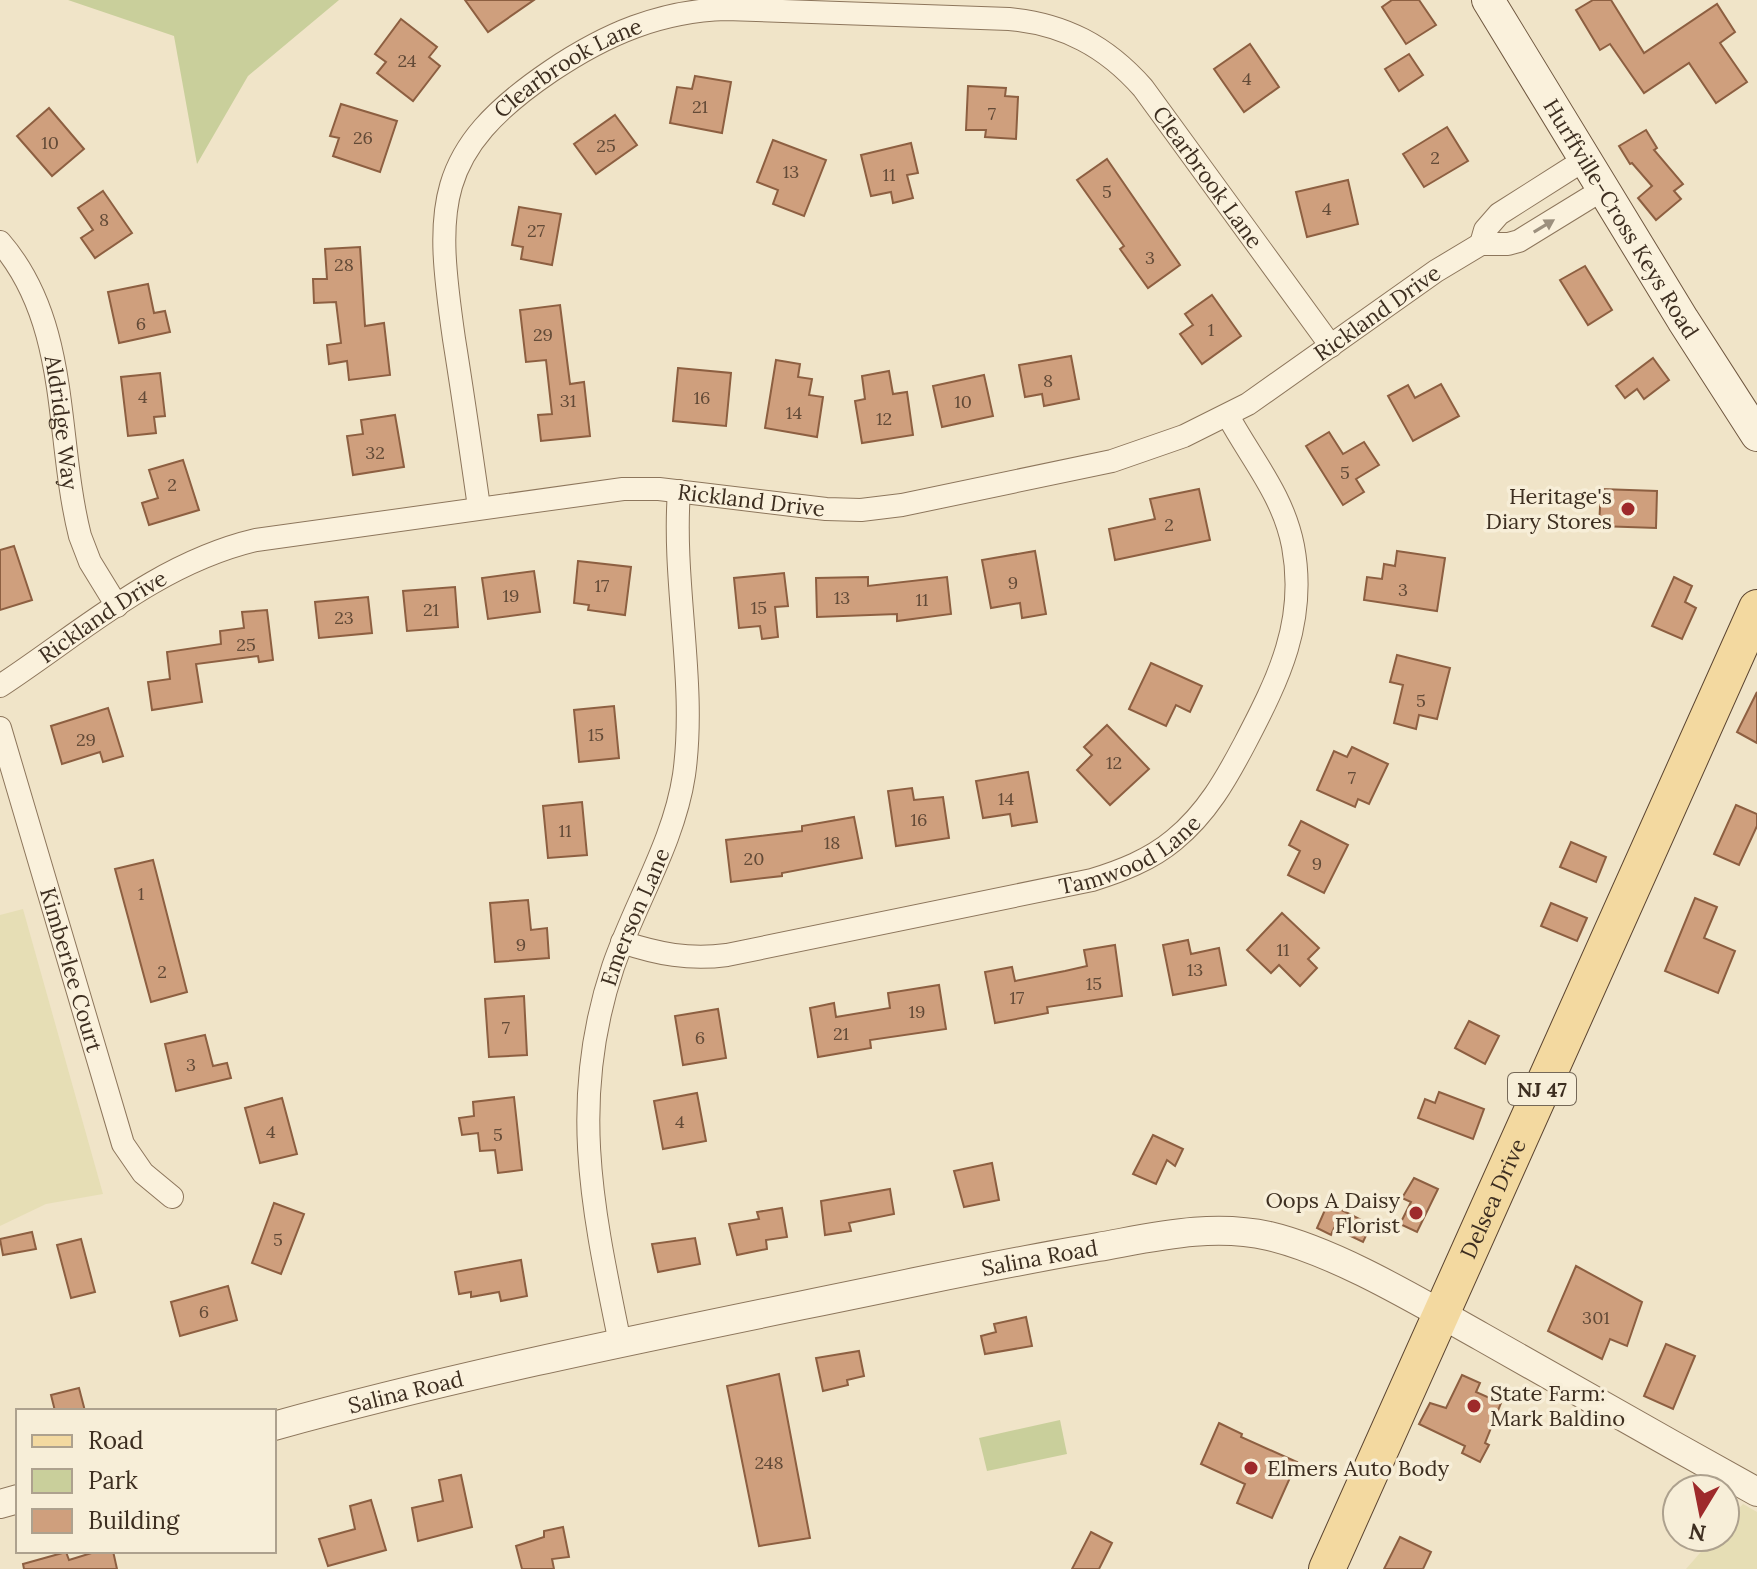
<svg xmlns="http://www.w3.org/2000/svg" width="1757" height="1569" font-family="Lora,serif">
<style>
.farmland{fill:#e6deb5}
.green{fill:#c9cf9b}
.building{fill:#cf9f7d;stroke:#8d5f41;stroke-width:2}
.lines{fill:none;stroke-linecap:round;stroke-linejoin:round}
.minor-casing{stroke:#8d765c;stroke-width:24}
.tertiary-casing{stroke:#8d765c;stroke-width:30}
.secondary-casing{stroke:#6f573f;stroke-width:34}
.primary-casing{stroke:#5b4430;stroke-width:38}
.minor{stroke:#faf1dc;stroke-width:22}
.tertiary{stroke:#faf1dc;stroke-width:28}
.secondary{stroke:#faf1dc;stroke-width:32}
.primary{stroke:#f3d9a0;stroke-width:36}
.oneway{fill:#9c907e}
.poi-dot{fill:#9e2a2b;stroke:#f7eed8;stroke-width:3}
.labels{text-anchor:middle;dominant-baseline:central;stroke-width:7;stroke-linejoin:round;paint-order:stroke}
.number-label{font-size:18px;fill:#624a37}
.shield{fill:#f7eed8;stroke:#756857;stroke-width:2}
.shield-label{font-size:20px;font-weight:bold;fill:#3d2e20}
.street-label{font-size:22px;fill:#3d2e20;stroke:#f7eed8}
.poi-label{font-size:22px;fill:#3d2e20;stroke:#f7eed8;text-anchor:end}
</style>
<rect width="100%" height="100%" fill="#f0e4c8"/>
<g class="farmland">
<polygon points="23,909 103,1194 46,1204 0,1226 0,915"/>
<polygon points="1743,1504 1757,1512 1757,1569 1686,1569 1714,1537 1725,1537 1725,1525"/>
</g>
<g class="green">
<polygon points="68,0 339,0 248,76 197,164 174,36"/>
<polygon points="1060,1420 1067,1454 987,1471 979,1438"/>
</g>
<g class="building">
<polygon points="465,0 534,0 488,32"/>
<polygon points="1392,0 1419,0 1436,25 1406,44 1382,7"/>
<polygon points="1593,0 1611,0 1644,53 1717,4 1735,32 1720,43 1747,82 1716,103 1689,63 1644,93 1610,44 1600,50 1576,10"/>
<polygon points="401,19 437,47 429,57 440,66 413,101 377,73 386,62 375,54"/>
<polygon points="1250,44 1279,87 1244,112 1214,69"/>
<polygon points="1409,54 1423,75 1399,91 1385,69"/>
<polygon points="695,76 731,82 722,133 670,123 677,87 692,89"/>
<polygon points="968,86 1006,88 1005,96 1018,97 1016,139 985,137 986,130 966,130"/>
<polygon points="341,104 397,121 380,172 333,156 339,138 330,136"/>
<polygon points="49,108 84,149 52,176 17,136"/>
<polygon points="615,115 637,145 596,174 574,144"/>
<polygon points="1447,127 1468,161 1424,187 1403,154"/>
<polygon points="1646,130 1657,148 1654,150 1683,184 1674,191 1681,199 1656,220 1638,198 1652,186 1632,163 1630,164 1619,146"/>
<polygon points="773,140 826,160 804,216 773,204 778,190 757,182"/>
<polygon points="911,143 918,173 907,175 913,198 893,203 891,192 871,196 861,155"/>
<polygon points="1107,159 1180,265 1148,288 1120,249 1124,246 1077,180"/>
<polygon points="1348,180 1358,224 1307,237 1296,192"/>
<polygon points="103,191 132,233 95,258 81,238 93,230 78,208"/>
<polygon points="519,207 561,214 552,265 521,259 523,247 512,245"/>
<polygon points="360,247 365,326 384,323 390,375 349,380 347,361 329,364 327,345 341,343 336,302 314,303 313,279 327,279 325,249"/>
<polygon points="1585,266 1612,310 1588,325 1560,280"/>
<polygon points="148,284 154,313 165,311 170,332 119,343 108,292"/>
<polygon points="1212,295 1241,336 1202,364 1180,334 1193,325 1185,314"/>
<polygon points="560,305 570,384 584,382 590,436 541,441 538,415 552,414 546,360 526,362 520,310"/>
<polygon points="1071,356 1079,399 1044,406 1042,394 1025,397 1019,365"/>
<polygon points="1653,358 1669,380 1644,399 1637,389 1625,398 1616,386"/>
<polygon points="776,360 800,364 798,377 812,379 809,395 823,397 817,437 765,428"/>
<polygon points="678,368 731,373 726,426 673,421"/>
<polygon points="889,371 893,394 907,392 913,435 862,443 855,401 865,399 862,376"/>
<polygon points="160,373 165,416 154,417 156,433 128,436 121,377"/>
<polygon points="984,375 993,416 942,427 933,386"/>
<polygon points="1441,384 1459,416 1413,441 1388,396 1408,385 1415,398"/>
<polygon points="395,415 404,467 353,475 347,436 363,434 361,420"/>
<polygon points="1329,432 1343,454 1364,442 1379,465 1356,479 1364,492 1343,505 1306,446"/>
<polygon points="183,460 199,510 149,525 142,503 158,498 149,470"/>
<polygon points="1199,489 1210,540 1115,560 1109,529 1155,519 1150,499"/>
<polygon points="1601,489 1657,491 1656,528 1599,526"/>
<polygon points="14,546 32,600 0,610 0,550"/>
<polygon points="1035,551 1046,614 1022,618 1020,603 991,608 982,560"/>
<polygon points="1397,551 1445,558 1437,611 1364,600 1367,577 1382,579 1384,564 1395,566"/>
<polygon points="578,561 631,567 625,615 588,610 589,605 574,603"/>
<polygon points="534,571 540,612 488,619 482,578"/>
<polygon points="784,573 788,606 775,607 778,637 762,639 760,626 739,628 734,578"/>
<polygon points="868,577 868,586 947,577 951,614 897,621 897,614 817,617 816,578"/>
<polygon points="1674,577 1692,586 1685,602 1696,608 1682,639 1652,626"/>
<polygon points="455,587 458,627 407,631 403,591"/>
<polygon points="368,597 372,633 319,638 315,602"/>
<polygon points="267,610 273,660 259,662 258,656 196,664 202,702 152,710 148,682 170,679 167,652 221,644 220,631 244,628 242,612"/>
<polygon points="1397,655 1450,668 1437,719 1419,715 1416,729 1394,723 1403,685 1390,682"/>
<polygon points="1151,663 1202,686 1190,712 1176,705 1166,726 1129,709"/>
<polygon points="1757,692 1757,743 1737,732"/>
<polygon points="614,706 619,758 579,762 574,710"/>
<polygon points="108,708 123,756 103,762 100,752 62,764 51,726"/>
<polygon points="1107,725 1149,769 1110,805 1077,770 1092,755 1084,747"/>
<polygon points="1352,747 1388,764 1369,804 1358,799 1355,807 1317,790 1334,751 1347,757"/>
<polygon points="1028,772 1037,822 1012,826 1010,814 983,818 976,781"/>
<polygon points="912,788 914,800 943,797 949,838 896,846 888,791"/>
<polygon points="582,802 587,855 548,858 543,806"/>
<polygon points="1736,805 1757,814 1757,826 1739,865 1714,854"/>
<polygon points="854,817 862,858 782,873 782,876 731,882 726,840 802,831 802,826"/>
<polygon points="1301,821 1348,845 1324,893 1288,875 1300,851 1289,845"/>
<polygon points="1571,842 1606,857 1596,882 1560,867"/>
<polygon points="153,860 187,992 151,1002 115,869"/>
<polygon points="1695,898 1717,907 1704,938 1735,951 1718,993 1665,971"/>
<polygon points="528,900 531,930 547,928 549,958 495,962 490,903"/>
<polygon points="1551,903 1587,918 1577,941 1541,926"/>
<polygon points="1282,913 1319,948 1308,959 1317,968 1300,986 1279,965 1271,973 1247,950"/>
<polygon points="1188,940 1191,954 1219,948 1226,985 1173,995 1163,945"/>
<polygon points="1115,945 1122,996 1047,1007 1048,1013 995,1023 985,972 1012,967 1015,981 1065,971 1087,966 1084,950"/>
<polygon points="939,985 946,1029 870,1040 871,1048 818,1057 810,1008 834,1003 836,1017 890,1008 888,993"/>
<polygon points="524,996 527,1055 489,1057 485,999"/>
<polygon points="718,1009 726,1058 683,1065 675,1016"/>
<polygon points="1469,1021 1499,1036 1485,1064 1455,1048"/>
<polygon points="205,1035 213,1066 227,1063 231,1078 176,1091 165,1044"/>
<polygon points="1439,1092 1484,1109 1473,1139 1418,1118 1425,1099 1435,1103"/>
<polygon points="697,1093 706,1141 663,1149 654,1101"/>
<polygon points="514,1097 522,1170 498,1173 495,1150 480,1151 478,1133 462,1135 459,1118 474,1116 473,1102"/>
<polygon points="282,1098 297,1154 260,1163 245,1108"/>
<polygon points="1153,1135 1183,1149 1175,1166 1167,1160 1156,1184 1133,1174"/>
<polygon points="992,1163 999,1200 964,1207 954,1171"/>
<polygon points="1414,1178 1438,1189 1417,1232 1400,1224 1411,1202 1402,1198"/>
<polygon points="890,1189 894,1214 849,1223 851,1231 825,1235 821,1201"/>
<polygon points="274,1203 304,1214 281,1274 252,1263"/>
<polygon points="1328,1203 1371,1225 1363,1242 1334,1228 1331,1235 1317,1228"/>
<polygon points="782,1208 787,1237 766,1240 767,1249 737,1255 729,1224 759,1219 757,1212"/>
<polygon points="32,1232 36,1249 3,1255 0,1239"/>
<polygon points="695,1238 700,1264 658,1272 652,1244"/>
<polygon points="81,1239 95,1292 71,1298 57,1245"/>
<polygon points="521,1260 527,1296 501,1301 499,1292 471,1297 471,1292 459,1294 455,1272"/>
<polygon points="1576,1266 1642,1302 1627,1346 1610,1339 1602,1359 1548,1331"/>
<polygon points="228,1286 237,1320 180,1336 171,1302"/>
<polygon points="1026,1317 1032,1346 985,1354 981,1336 996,1332 994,1324"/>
<polygon points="1666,1344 1695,1356 1673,1409 1644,1396"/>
<polygon points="859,1351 864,1376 847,1380 848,1385 823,1391 816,1358"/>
<polygon points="779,1374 810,1538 759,1546 727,1386"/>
<polygon points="1462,1375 1480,1383 1476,1392 1501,1403 1485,1443 1489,1445 1480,1462 1462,1453 1465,1446 1419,1424 1430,1403 1446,1408"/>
<polygon points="79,1388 85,1411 55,1411 51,1395"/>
<polygon points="1219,1423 1242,1434 1241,1437 1297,1462 1272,1518 1237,1503 1245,1484 1201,1464"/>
<polygon points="461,1475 472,1527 418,1541 412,1508 443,1501 439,1480"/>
<polygon points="371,1500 386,1550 328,1566 319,1539 355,1529 350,1506"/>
<polygon points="563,1527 569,1557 552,1559 554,1569 522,1569 516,1546 544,1537 544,1531"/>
<polygon points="1091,1532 1112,1543 1099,1569 1072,1569"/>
<polygon points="1400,1537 1431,1552 1423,1569 1384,1569"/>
<polygon points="98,1551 113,1551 117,1569 24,1569 23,1564 66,1552 69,1560"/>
</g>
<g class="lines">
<g class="minor-casing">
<g id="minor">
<path id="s1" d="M0 242C71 324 55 437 80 536L90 562 117 606"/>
<polyline points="1481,244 1485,230 1499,214 1584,160"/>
<path id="s2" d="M479 507C471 451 463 395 454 339 435 207 433 151 551 71 606 34 660 11 726 9L1009 19C1064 24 1106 46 1143 88L1331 346"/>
<path id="s3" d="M0 686C82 632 158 563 256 540L623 489H659L826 509 861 510 902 505 1112 461 1184 436 1248 404 1436 271 1481 244H1508L1519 241 1602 190"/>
<path id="s4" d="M0 728 123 1144 143 1173 172 1197"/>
<path id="s5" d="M622 942C658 954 689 960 727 955L1092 880C1121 871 1150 860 1174 840 1207 813 1226 779 1245 743 1279 678 1307 621 1293 546 1283 495 1252 460 1228 416"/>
<path id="s6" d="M620 1343C593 1211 568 1101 613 967 635 903 674 842 684 775 697 683 672 585 679 491"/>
</g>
</g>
<g class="tertiary-casing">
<g id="tertiary">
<path id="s7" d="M274 1426C487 1367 704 1326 920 1281 979 1269 1038 1257 1098 1247 1155 1237 1211 1223 1269 1236 1337 1252 1421 1303 1482 1337 1574 1389 1665 1441 1757 1492"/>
<polyline points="0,1504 18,1499"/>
</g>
</g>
<g class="secondary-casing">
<g id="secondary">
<path id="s8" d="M1488 0 1683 320 1757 435"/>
</g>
</g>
<g class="primary-casing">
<g id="primary">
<path id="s9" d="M1327 1569 1757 608"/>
</g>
</g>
<use href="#minor" class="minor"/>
<use href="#tertiary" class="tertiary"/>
<use href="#secondary" class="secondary"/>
<use href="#primary" class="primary"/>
</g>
<defs><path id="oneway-solid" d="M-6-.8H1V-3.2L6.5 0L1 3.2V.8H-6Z" transform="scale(2)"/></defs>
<use class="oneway" href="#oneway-solid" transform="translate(1544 226) rotate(-31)"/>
<g class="poi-dot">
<circle cx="1628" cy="509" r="8"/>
<circle cx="1416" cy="1213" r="8"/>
<circle cx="1474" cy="1406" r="8"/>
<circle cx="1251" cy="1468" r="8"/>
</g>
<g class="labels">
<g class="number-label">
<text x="407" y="60">24</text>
<text x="1247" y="78">4</text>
<text x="700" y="106">21</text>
<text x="992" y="113">7</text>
<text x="363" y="137">26</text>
<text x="50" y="142">10</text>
<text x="606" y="145">25</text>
<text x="1435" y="157">2</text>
<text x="791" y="171">13</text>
<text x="889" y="174">11</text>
<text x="1107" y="191">5</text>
<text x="1327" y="208">4</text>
<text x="104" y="219">8</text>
<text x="536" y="230">27</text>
<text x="1150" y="257">3</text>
<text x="344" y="264">28</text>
<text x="141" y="323">6</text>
<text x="1211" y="329">1</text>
<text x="543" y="334">29</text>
<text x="1048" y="380">8</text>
<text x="143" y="396">4</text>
<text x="702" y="397">16</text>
<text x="568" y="400">31</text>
<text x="963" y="401">10</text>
<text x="794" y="412">14</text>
<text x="884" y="418">12</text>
<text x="375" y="452">32</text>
<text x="1345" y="472">5</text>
<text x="172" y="484">2</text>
<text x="1169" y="524">2</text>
<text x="1013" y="582">9</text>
<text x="602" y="585">17</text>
<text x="1403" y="589">3</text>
<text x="511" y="595">19</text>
<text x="842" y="597">13</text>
<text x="922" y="599">11</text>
<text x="759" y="607">15</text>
<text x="431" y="609">21</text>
<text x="344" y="617">23</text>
<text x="246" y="644">25</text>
<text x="1421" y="700">5</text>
<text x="596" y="734">15</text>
<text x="86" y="739">29</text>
<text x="1114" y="762">12</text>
<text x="1352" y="777">7</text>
<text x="1006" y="798">14</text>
<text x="919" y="819">16</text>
<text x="565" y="830">11</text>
<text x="832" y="842">18</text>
<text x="754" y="858">20</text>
<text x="1317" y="863">9</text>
<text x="141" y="893">1</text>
<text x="521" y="944">9</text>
<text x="1283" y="949">11</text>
<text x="1195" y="969">13</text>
<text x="162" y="971">2</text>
<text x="1094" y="983">15</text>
<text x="1017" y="997">17</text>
<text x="917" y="1011">19</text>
<text x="506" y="1027">7</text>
<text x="841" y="1033">21</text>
<text x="700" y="1037">6</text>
<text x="191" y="1064">3</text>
<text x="680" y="1121">4</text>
<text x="271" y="1131">4</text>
<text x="498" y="1134">5</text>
<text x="278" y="1239">5</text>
<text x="204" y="1311">6</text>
<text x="1596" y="1317">301</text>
<text x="769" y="1462">248</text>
</g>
<rect class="shield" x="1508" y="1073" width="68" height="32" rx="6"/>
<g class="shield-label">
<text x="1542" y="1089">NJ 47</text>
</g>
<g class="street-label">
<text stroke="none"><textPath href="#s2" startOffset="496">Clearbrook Lane</textPath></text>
<text stroke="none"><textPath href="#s2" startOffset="1216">Clearbrook Lane</textPath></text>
<text stroke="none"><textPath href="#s8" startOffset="256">Hurffville-Cross Keys Road</textPath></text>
<text stroke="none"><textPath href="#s3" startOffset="1468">Rickland Drive</textPath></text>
<text stroke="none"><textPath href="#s1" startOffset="194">Aldridge Way</textPath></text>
<text stroke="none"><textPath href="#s3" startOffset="796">Rickland Drive</textPath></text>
<text stroke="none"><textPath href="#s3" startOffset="124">Rickland Drive</textPath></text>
<text stroke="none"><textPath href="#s5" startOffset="524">Tamwood Lane</textPath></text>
<text stroke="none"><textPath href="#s6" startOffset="436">Emerson Lane</textPath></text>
<text stroke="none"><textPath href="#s4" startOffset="252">Kimberlee Court</textPath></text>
<text stroke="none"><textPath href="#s9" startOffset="406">Delsea Drive</textPath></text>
<text stroke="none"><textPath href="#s7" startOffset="784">Salina Road</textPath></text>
<text stroke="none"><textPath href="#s7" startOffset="136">Salina Road</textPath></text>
</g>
<g class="poi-label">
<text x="1612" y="496">Heritage's<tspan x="1612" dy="25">Diary Stores</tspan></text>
<text x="1400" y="1200">Oops A Daisy<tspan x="1400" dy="25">Florist</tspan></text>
<text x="1490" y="1393" text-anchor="start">State Farm:<tspan x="1490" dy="25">Mark Baldino</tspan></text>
<text x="1267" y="1468" text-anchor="start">Elmers Auto Body</text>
</g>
</g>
<rect x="16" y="1409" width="260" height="144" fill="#f7eed8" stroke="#ada18e" stroke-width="2"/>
<rect x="32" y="1435" width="40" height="12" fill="#f3d9a0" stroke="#ada18e" stroke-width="2"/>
<text x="88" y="1449" font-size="24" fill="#3d2e20">Road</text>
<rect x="32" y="1469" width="40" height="24" fill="#c9cf9b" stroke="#ada18e" stroke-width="2"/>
<text x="88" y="1489" font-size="24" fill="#3d2e20">Park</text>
<rect x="32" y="1509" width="40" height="24" fill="#cf9f7d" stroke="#ada18e" stroke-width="2"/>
<text x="88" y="1529" font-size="24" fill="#3d2e20">Building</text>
<g transform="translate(1701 1513) rotate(190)"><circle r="38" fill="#f7eed8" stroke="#ada18e" stroke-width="2"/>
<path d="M0-6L14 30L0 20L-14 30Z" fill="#9e2a2b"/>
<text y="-12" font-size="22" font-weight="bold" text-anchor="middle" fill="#3d2e20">N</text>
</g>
</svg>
